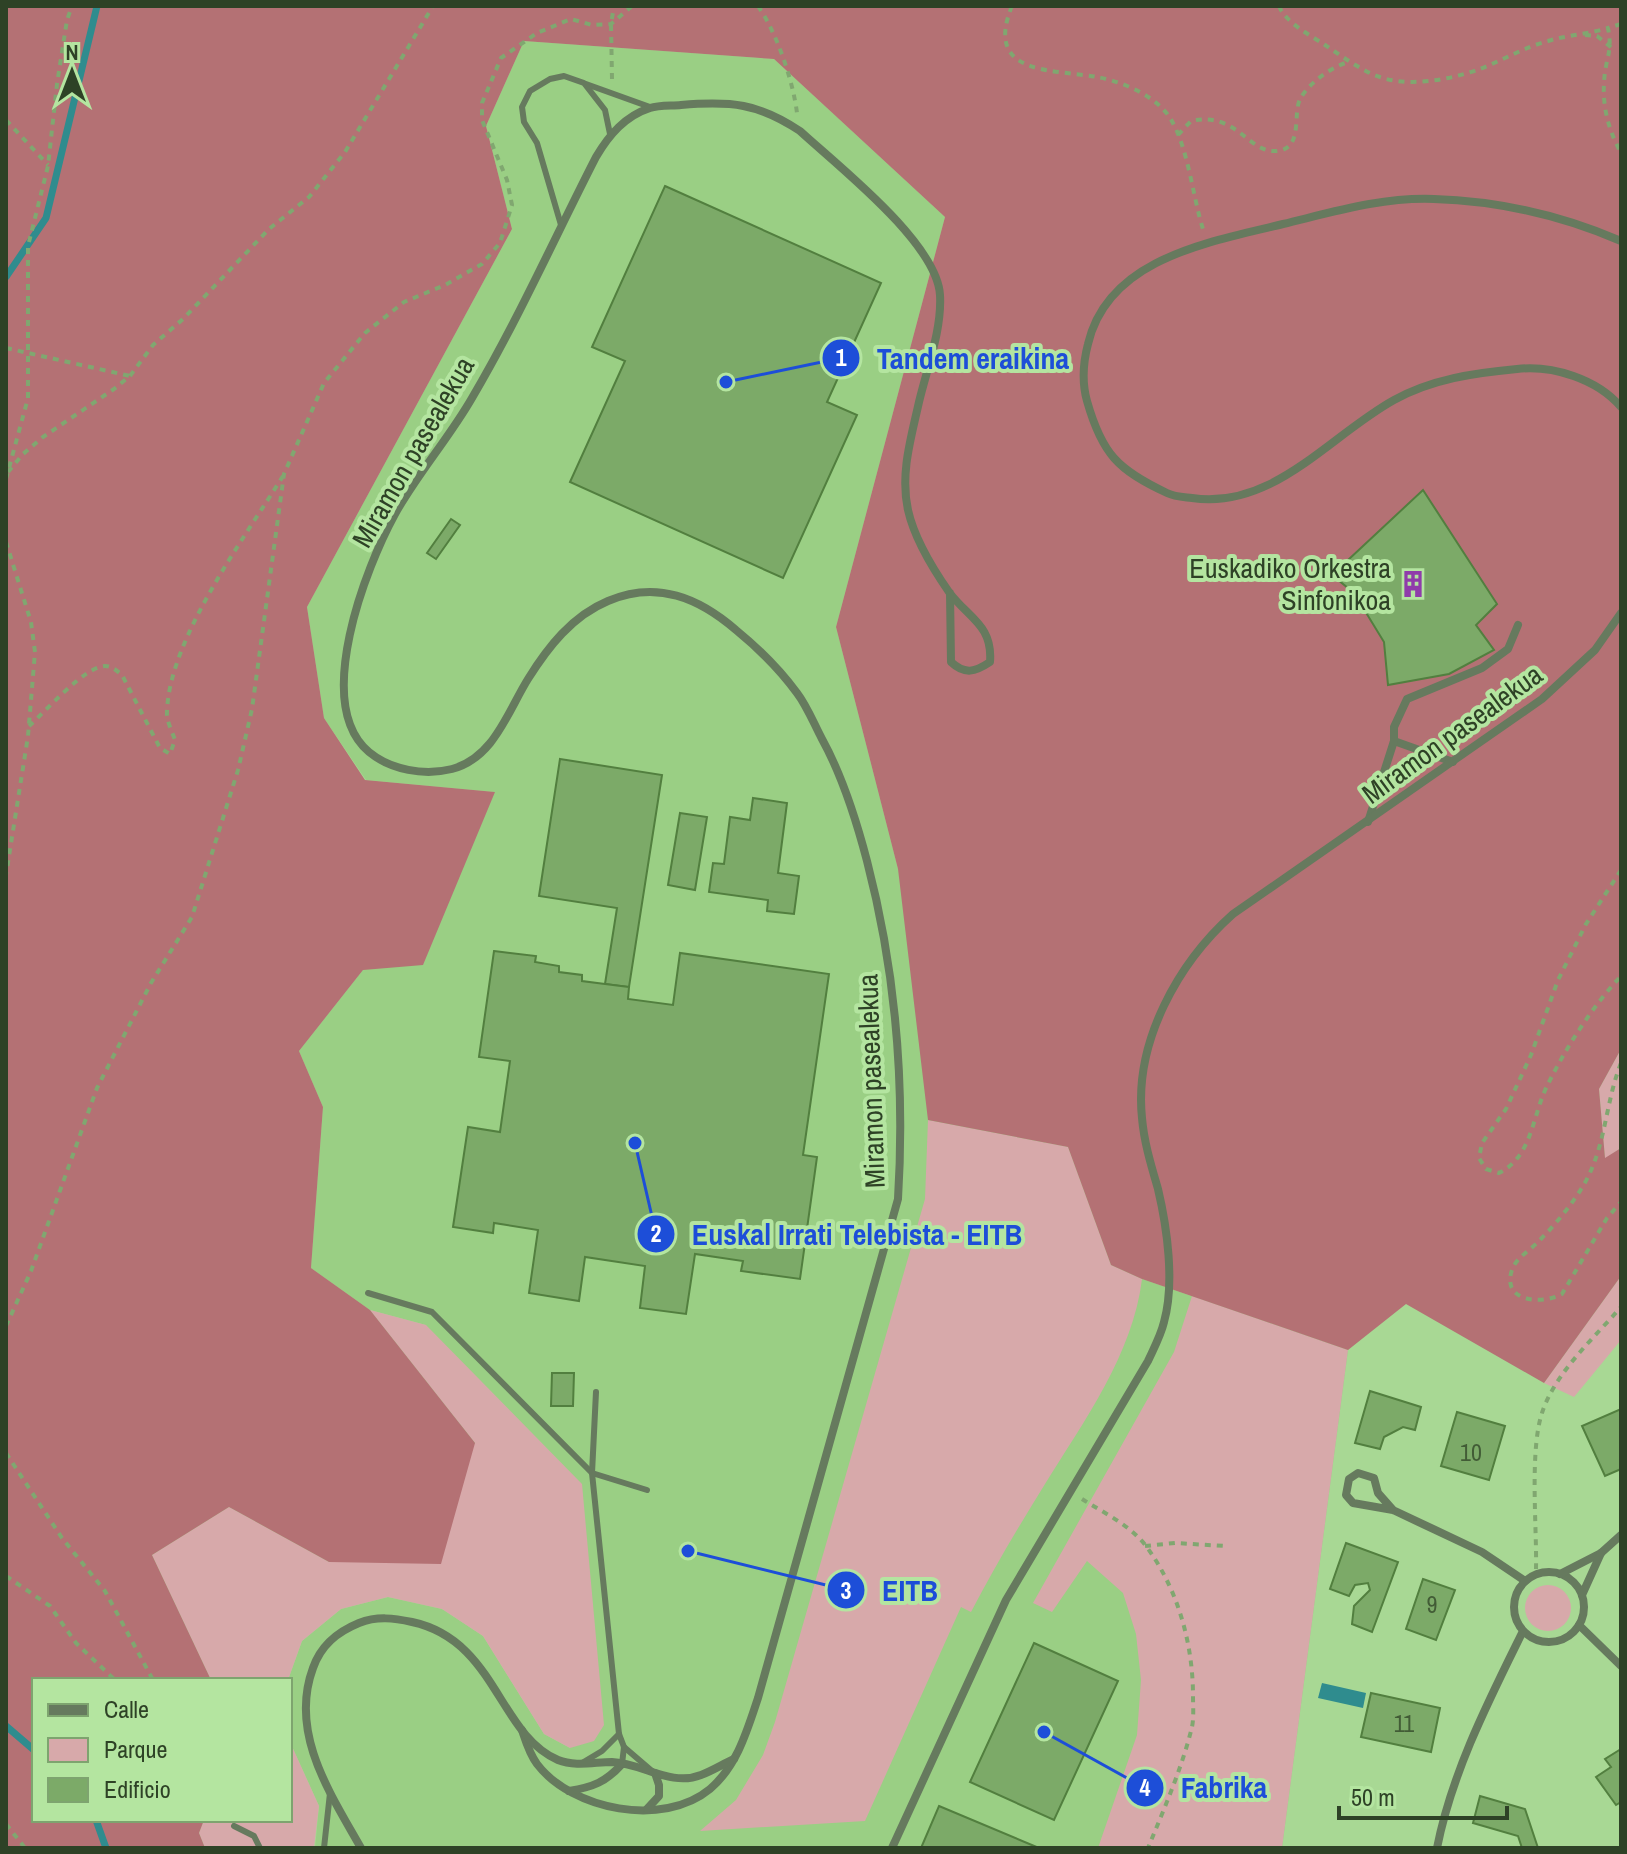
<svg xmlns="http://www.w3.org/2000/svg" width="1627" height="1854" font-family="'Archivo Narrow',sans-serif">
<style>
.built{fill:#9acf84}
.green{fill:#d7a9aa}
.forest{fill:#b47174}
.water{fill:#2f8c8e}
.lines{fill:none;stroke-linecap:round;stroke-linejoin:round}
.stream{stroke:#2f8c8e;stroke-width:7}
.building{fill:#7caa68;stroke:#527f3f;stroke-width:2}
.path{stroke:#80a770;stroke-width:4;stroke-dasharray:6 6;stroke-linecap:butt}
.lane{stroke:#667a5e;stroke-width:6}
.street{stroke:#667a5e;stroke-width:8}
.labels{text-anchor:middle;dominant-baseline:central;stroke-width:8;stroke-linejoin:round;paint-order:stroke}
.number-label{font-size:24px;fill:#425c36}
.street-label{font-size:28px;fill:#2e4226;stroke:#b4e5a0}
.poi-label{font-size:28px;fill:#2e4226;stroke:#b4e5a0;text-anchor:end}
.leader{fill:none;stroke:#1d4ed8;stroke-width:3}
.callout-dot{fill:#1d4ed8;stroke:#b4e5a0;stroke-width:3}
.mark-label{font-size:24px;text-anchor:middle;font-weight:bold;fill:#fff}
.callout-label{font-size:30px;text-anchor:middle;font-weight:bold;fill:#1d4ed8;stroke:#b4e5a0;stroke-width:8;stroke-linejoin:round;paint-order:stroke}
</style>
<rect width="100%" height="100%" fill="#a8d894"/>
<polygon class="built" points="524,41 774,59 945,217 836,627 898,869 1111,1265 1142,1279 1348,1350 1282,1848 315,1848 319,1806 290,1742 290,1680 288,1680 302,1641 341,1609 388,1597 442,1609 483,1636 544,1734 570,1748 426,1325 370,1310 311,1268 323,1107 299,1051 363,970 495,792 366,780 324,718 307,607 512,229 486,126"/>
<g class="green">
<polygon points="1621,1049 1621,1148 1605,1159 1599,1089"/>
<path d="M928 1120 1068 1147 1111 1265 1142 1279C1133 1354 1084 1421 1045 1484 1019 1526 994 1568 971 1612L961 1607 865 1821 700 1831 736 1800 763 1755 775 1722 925 1199Z"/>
<polygon points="1621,1276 1621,1340 1574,1397 1544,1383"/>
<polygon points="1192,1296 1348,1350 1282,1848 1098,1848 1137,1735 1141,1680 1136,1634 1123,1593 1087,1561 1052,1612 1033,1603 1174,1352"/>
<polygon points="370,1310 426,1325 582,1484 604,1725 594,1741 570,1748 544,1734 483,1636 442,1609 388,1597 341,1609 302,1641 288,1680 211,1680 152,1555 229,1507 329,1562 475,1443"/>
<circle cx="1548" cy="1608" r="23"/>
<polygon points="290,1742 319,1806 314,1848 205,1848 199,1833 204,1820 290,1820"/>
</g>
<polygon class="forest" points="6,6 1621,6 1621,1049 1599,1089 1605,1158 1621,1148 1621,1276 1544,1383 1406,1304 1348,1350 1142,1279 1111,1265 1068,1147 928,1120 898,869 836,627 945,217 774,59 524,41 486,126 512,229 307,607 324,718 365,780 495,792 423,965 363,970 299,1051 323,1107 311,1268 370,1310 475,1443 441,1564 329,1562 229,1507 152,1555 211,1680 34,1680 34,1820 204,1820 199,1833 205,1848 6,1848"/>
<polygon class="water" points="1322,1683 1366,1693 1363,1708 1318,1698"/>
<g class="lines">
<g class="stream">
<polyline points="6,277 46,218 97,6"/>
<polyline points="6,1726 34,1750"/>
<polyline points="96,1820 106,1848"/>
</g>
</g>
<g class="building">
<polygon points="665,186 881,283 827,402 857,415 783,578 570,482 625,361 592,347"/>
<polygon points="1423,490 1497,604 1476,625 1494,650 1449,674 1388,685 1384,642 1354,593 1332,575"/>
<polygon points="451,519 460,525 436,559 427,553"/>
<polygon points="560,759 662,775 629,987 605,984 617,908 539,896"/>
<polygon points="753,798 787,803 778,873 799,876 794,914 767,911 768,900 709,892 713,863 724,864 730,817 750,820"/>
<polygon points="680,813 707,817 695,890 668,885"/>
<polygon points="494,951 536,956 535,962 559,966 559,972 582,975 582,981 629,987 628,999 673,1005 680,953 829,974 803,1155 817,1157 800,1279 741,1271 743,1261 695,1254 686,1314 640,1308 645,1266 585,1257 579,1301 529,1293 538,1230 494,1223 493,1233 453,1227 468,1127 500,1132 510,1061 479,1057"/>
<polygon points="552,1373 574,1373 573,1406 551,1406"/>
<polygon points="1370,1391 1421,1407 1415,1430 1403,1427 1384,1437 1380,1449 1355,1443"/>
<polygon points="1621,1409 1621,1469 1605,1476 1582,1426"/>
<polygon points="1457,1412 1505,1426 1489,1480 1441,1466"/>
<polygon points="1346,1543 1398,1562 1372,1632 1352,1624 1354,1606 1370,1590 1368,1583 1355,1585 1349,1596 1330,1589"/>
<polygon points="1423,1579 1455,1590 1436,1640 1406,1629"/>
<polygon points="1034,1643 1118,1681 1054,1820 970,1782"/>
<polygon points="1371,1693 1440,1708 1431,1752 1361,1737"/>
<polygon points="1621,1749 1621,1802 1616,1805 1596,1777 1611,1767 1605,1759"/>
<polygon points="1480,1796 1525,1809 1538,1848 1522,1848 1518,1836 1473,1823"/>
<polygon points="939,1806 1039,1848 921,1848"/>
</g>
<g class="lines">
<g class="path">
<path d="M758 6C777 33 793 81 797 113"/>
<path d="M1012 6C983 76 1053 69 1097 77 1119 81 1146 92 1162 108 1187 132 1192 196 1203 229"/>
<path d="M1279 6C1286 23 1310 35 1325 45 1340 55 1355 66 1372 74 1404 89 1449 80 1480 69 1503 60 1525 47 1548 41 1568 35 1589 34 1608 28"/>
<path d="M1621 24 1608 28C1612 49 1608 53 1605 72 1601 102 1607 127 1621 153"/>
<polyline points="1585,35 1597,36 1612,48"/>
<polyline points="612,79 611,24 614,6"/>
<polyline points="6,120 48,165"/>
<path d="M1178 135 1191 121C1239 110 1250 159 1282 150 1302 144 1293 114 1300 99 1309 83 1332 66 1349 62"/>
<polyline points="6,348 130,376"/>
<polyline points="8,472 23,454 43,437 114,389 130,376 153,345 183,319 269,229 309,197 345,152 433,6"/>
<polyline points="6,479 28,398 28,246 48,166 57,84 67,20 72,6"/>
<polyline points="6,542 31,622 35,652 28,736 6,875"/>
<path d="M29 726C45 712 85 666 105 666 112 666 117 671 122 675L160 748 170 754 175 740C172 731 166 720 167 711 170 637 244 539 283 476"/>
<path d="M1621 870 1586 924 1558 980 1531 1055 1506 1109 1482 1143 1479 1158 1486 1169 1499 1173C1533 1156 1532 1115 1548 1084 1567 1046 1592 1007 1621 976"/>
<path d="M1621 1063C1605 1103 1606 1148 1583 1186 1571 1206 1554 1226 1537 1243 1529 1251 1516 1258 1512 1270 1501 1302 1542 1305 1562 1294L1607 1218 1621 1202"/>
<polyline points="6,1326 31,1271 97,1088 151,983 192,917 238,770 252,709 284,474 324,383 365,333 404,302 445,285 482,264 500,243 512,205 507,180 482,120 482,103 501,58 537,33 571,19 592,25 611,24 632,6"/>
<polyline points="6,1453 62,1538 105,1591 153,1680"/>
<path d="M1082 1499C1104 1513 1130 1525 1146 1546 1178 1589 1193 1644 1193 1696 1193 1706 1194 1717 1192 1727 1182 1768 1164 1809 1148 1848"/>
<polyline points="1145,1546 1175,1543 1225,1546"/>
<path d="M1536 1569C1537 1526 1529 1448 1543 1410 1557 1371 1594 1338 1621 1307"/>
<polyline points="6,1576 50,1606 76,1643 115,1680"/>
<polyline points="6,1824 25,1848"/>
</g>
<g class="lane">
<polyline points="586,84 650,107"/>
<polyline points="561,225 537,143 524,122 522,107 530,91 550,79 564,76 584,83 605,110 610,134"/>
<polyline points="368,1293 432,1312 592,1473 647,1490"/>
<polyline points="596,1392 592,1473 619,1734 624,1747 622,1764"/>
<polyline points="624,1747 652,1771"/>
<polyline points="582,1763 602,1751 619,1734"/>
<polyline points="234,1826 254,1836 260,1848"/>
<polyline points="324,1848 330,1793"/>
</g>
<g class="street">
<path d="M1621 241C1563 216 1498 201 1434 199 1382 197 1333 212 1283 224 1210 242 1108 258 1088 344 1083 363 1082 383 1087 401 1102 454 1118 470 1167 493 1175 497 1184 497 1192 498 1273 510 1329 436 1394 400 1432 379 1474 373 1517 369 1553 365 1597 379 1621 407"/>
<polyline points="1394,741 1453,762"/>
<polyline points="1368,822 1394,741 1394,727 1407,699 1482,668 1508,649 1518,625"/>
<polyline points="1393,1510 1378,1493 1374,1478 1358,1473 1349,1479 1346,1495 1353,1503 1393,1510 1482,1552 1525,1581"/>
<circle cx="1549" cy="1607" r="35"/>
<polyline points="1560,1574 1601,1553 1621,1535"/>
<polyline points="1582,1595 1601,1553"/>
<polyline points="1579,1625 1621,1666"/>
<path d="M522 1730C526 1742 529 1753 537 1764 572 1810 663 1828 710 1789 737 1766 747 1731 758 1698L898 1199C905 1085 896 972 867 861 856 819 843 777 822 739 814 724 807 706 797 693 780 670 758 648 736 630 699 598 657 580 608 601 572 616 548 647 528 679 508 711 494 758 452 769 424 776 391 770 369 752 312 704 366 567 395 514 418 473 449 438 472 398 518 320 555 237 596 157 609 135 625 116 650 108 659 105 672 106 681 105 731 101 758 103 800 131 838 166 937 243 940 295 942 330 927 368 919 402 911 438 900 474 908 510 914 537 933 569 949 592 968 618 993 625 990 662 975 672 965 675 951 662L950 593"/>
<path d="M569 1791C593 1787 606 1782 622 1764"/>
<polyline points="647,1809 659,1796 659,1785 655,1773"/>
<path d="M361 1848C330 1793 289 1733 313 1668 321 1645 337 1632 359 1623 377 1616 394 1618 412 1622 496 1640 498 1734 558 1760 575 1767 595 1762 612 1762 642 1763 671 1787 701 1775 712 1771 723 1764 734 1759"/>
<path d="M892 1848 1006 1600 1148 1361C1154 1348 1161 1335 1164 1322 1175 1283 1167 1227 1158 1189 1151 1165 1144 1142 1142 1118 1134 1042 1178 963 1233 914L1542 699 1595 650 1621 613"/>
<path d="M1437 1848C1452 1772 1489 1700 1523 1631"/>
</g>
</g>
<defs>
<g id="building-bare" transform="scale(2.16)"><path d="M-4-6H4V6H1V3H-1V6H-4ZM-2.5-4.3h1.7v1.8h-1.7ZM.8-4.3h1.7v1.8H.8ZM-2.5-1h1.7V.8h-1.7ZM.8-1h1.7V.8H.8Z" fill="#8f3caa" stroke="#b4e5a0" stroke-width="2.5" paint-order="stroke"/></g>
</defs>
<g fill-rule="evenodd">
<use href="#building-bare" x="1413" y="584"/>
</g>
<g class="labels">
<g class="number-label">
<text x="1471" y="1452">10</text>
<text x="1432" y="1604">9</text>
<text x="1404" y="1723">11</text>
</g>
<g class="street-label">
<text transform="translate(413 452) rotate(-60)">Miramon pasealekua</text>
<text transform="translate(1452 734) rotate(-36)">Miramon pasealekua</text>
<text transform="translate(871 1081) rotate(-92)">Miramon pasealekua</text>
</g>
<g class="poi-label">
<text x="1391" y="568">Euskadiko Orkestra<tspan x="1391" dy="32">Sinfonikoa</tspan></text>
</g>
</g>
<path class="leader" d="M726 382L841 358M635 1143L656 1234M688 1551L846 1590M1044 1732L1145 1788"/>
<g class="callout-dot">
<circle cx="726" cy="382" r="8"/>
<circle cx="635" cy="1143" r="8"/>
<circle cx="688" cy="1551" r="8"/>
<circle cx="1044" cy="1732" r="8"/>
<circle cx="841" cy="358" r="20"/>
<circle cx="656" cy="1234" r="20"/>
<circle cx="846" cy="1590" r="20"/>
<circle cx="1145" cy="1788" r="20"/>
</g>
<g class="mark-label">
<text x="841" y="366">1</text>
<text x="656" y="1242">2</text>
<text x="846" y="1599">3</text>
<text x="1145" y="1796">4</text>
</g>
<g class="callout-label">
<text x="973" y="369">Tandem eraikina</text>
<text x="857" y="1245">Euskal Irrati Telebista - EITB</text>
<text x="910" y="1601">EITB</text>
<text x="1224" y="1798">Fabrika</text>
</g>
<rect width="1627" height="1854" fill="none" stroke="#2e4226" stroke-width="16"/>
<rect x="32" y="1678" width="260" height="144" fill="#b4e5a0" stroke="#7ea46f" stroke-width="2"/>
<rect x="48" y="1704" width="40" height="12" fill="#667a5e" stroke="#7ea46f" stroke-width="2"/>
<text x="104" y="1718" font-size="24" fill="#2e4226">Calle</text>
<rect x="48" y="1738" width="40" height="24" fill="#d7a9aa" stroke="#7ea46f" stroke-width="2"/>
<text x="104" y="1758" font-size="24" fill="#2e4226">Parque</text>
<rect x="48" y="1778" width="40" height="24" fill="#7caa68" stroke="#7ea46f" stroke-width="2"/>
<text x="104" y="1798" font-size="24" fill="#2e4226">Edificio</text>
<g transform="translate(72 72)" stroke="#b4e5a0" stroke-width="6" paint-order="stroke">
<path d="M0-6L14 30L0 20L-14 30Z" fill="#2e4226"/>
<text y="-12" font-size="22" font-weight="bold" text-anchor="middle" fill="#2e4226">N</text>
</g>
<path d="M1339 1806v12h168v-12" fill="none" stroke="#2e4226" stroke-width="4"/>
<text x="1351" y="1806" font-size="24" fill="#2e4226" stroke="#b4e5a0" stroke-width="6" paint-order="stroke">50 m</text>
</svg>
